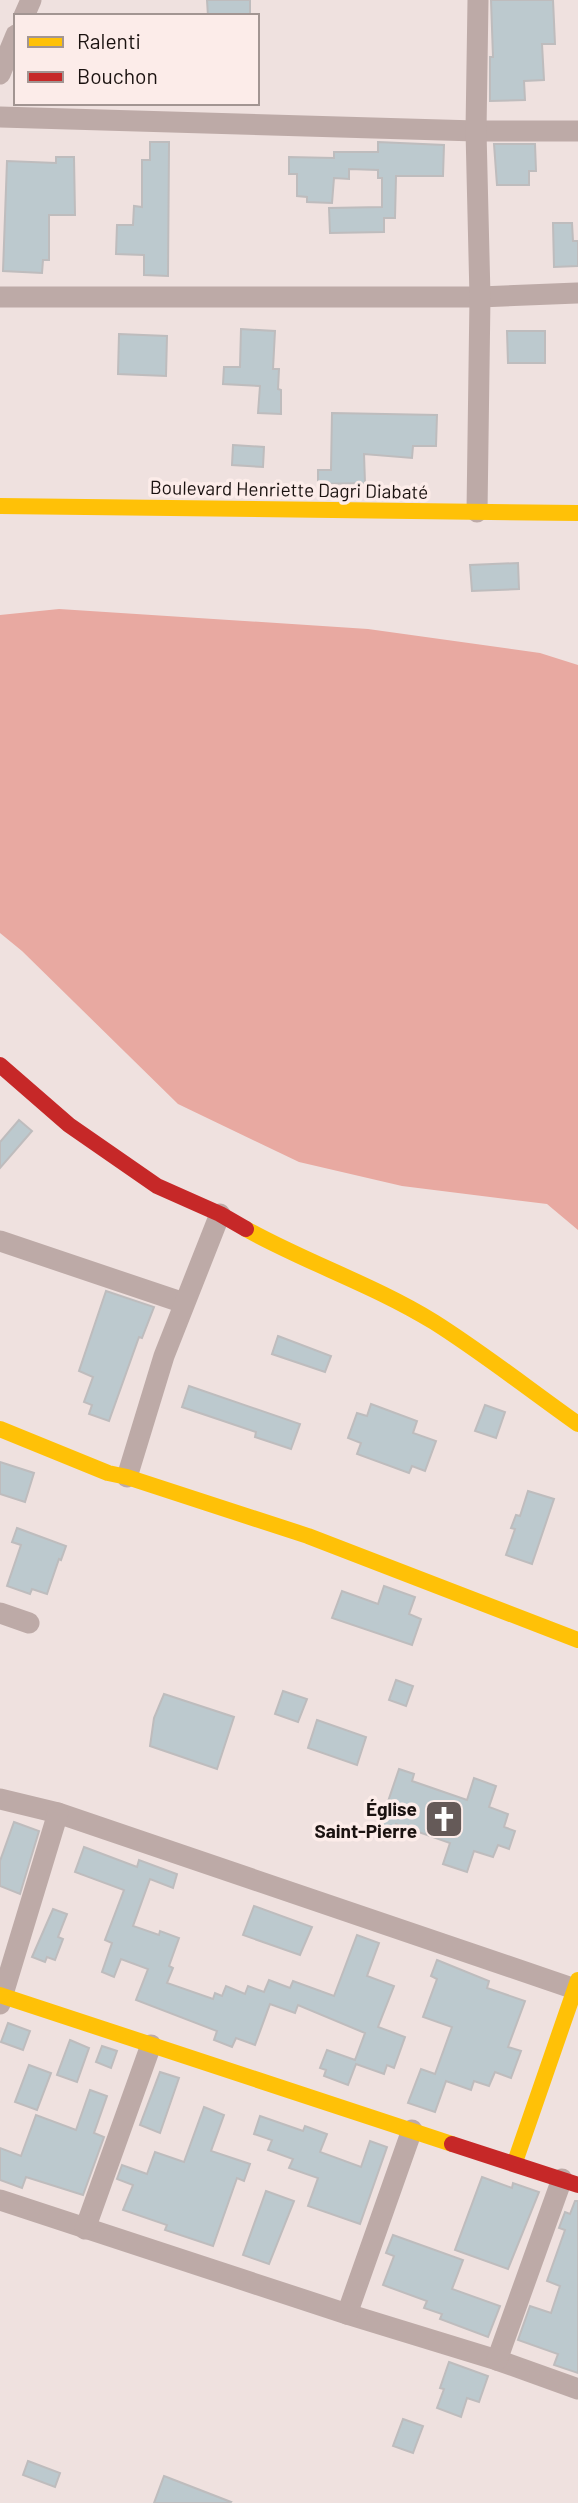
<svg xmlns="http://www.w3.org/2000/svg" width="578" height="2503" font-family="Barlow,sans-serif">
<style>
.water{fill:#e8a9a1}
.building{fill:#bcc9ce;stroke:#bebcbd;stroke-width:2}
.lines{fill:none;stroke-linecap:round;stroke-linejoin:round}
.street{stroke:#bdaaa7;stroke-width:21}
.slow{stroke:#ffc107;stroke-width:16}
.jam{stroke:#c62828;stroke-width:16}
.labels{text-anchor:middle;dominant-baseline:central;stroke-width:7;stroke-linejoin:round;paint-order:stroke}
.street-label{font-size:19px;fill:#1a1210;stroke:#fcece9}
.poi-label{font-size:19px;font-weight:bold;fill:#1a1210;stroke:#fcece9;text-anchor:end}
</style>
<rect width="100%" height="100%" fill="#efe1df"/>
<polygon class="water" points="59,609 368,629 540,653 578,665 578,1230 547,1204 402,1186 299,1162 178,1104 22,951 0,933 0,615"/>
<g class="building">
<polygon points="207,0 250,0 250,16 208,16"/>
<polygon points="491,0 553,0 555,44 542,44 544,80 524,81 525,100 490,101 490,57 493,57"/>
<polygon points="150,142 169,142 168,276 144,275 144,255 116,254 117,225 133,225 134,206 142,207 142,160 150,160"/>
<polygon points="378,142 444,145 443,176 396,176 395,218 384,218 384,232 330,233 329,208 382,207 382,178 378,178 378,170 349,169 349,179 334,178 332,203 307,202 307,197 297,196 297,174 289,174 289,157 334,158 334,152 378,152"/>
<polygon points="494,144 535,144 536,171 529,171 529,185 497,185"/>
<polygon points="56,157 74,157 75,215 49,215 49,260 43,260 42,273 3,271 7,161 56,163"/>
<polygon points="553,223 572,223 573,241 578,241 578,266 554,267"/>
<polygon points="241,329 275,331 273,369 279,369 278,389 281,390 281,414 258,413 260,386 223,384 224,367 240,367"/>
<polygon points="507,331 545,331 545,363 508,363"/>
<polygon points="119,334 167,336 166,376 118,374"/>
<polygon points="332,413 437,415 436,446 413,446 412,458 364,454 365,483 318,484 318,470 331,470"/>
<polygon points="233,445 264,447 263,467 232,465"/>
<polygon points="518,563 519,589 472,591 470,565"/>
<polygon points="19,1120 32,1131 0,1168 0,1142"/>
<polygon points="106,1291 154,1307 142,1338 139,1337 109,1421 89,1414 92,1405 84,1402 93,1377 79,1371"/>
<polygon points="278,1336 331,1356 325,1372 272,1354"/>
<polygon points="189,1386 300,1424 291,1449 255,1437 256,1432 182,1407"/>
<polygon points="371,1404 417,1421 413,1433 436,1441 425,1471 412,1466 409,1473 357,1454 361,1443 348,1438 357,1413 367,1416"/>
<polygon points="485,1405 505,1412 496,1438 475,1431"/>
<polygon points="0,1462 34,1473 25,1502 0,1494"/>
<polygon points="528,1491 554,1499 532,1564 506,1555 515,1529 511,1528 516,1515 520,1516"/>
<polygon points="17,1528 66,1546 61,1560 59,1559 47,1594 32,1589 30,1594 7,1586 21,1545 12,1542"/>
<polygon points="384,1586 415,1597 409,1614 421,1619 412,1645 332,1618 342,1591 378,1604"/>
<polygon points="396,1680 413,1686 406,1706 389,1700"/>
<polygon points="283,1691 307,1699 298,1722 275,1714"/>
<polygon points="164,1694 234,1717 217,1769 150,1746 154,1718"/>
<polygon points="317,1720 366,1737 357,1765 308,1748"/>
<polygon points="399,1769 414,1774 412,1781 467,1800 474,1778 496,1786 489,1807 508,1814 504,1827 515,1831 509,1849 498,1845 493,1857 474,1851 467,1872 443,1864 450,1843 396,1824 394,1832 379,1828"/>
<polygon points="14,1822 39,1831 20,1894 0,1886 0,1861"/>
<polygon points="84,1847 137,1867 139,1860 177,1874 173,1888 150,1879 133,1926 159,1935 160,1931 179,1938 169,1966 173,1968 167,1983 213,1999 215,1993 222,1996 226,1986 245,1994 248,1986 264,1992 269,1980 290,1988 293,1981 334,1996 357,1935 379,1943 367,1976 394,1986 378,2027 405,2037 394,2068 387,2065 384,2074 356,2064 348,2085 324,2076 326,2070 320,2068 327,2050 355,2060 365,2033 298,2005 295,2013 270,2004 255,2045 236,2038 232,2047 214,2040 217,2031 136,2000 148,1969 121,1959 114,1977 102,1972 112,1943 105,1940 124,1890 75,1872"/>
<polygon points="254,1906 312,1927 300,1955 243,1935"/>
<polygon points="53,1909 67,1914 58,1937 63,1939 55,1960 47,1957 45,1962 32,1957"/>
<polygon points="437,1960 489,1981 487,1988 525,2001 508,2047 521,2051 511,2078 495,2072 489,2086 474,2081 471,2090 446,2081 435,2112 408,2103 421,2069 435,2074 452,2027 423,2017 437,1979 431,1976"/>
<polygon points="8,2023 30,2031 23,2050 1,2042"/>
<polygon points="70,2040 89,2048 77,2082 57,2075"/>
<polygon points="102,2046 117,2051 111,2068 96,2062"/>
<polygon points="29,2065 51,2073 37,2110 15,2102"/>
<polygon points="160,2072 179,2078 160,2133 140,2125"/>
<polygon points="90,2090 107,2096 94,2133 104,2137 83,2195 26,2177 22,2188 0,2180 0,2148 21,2156 36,2115 76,2130"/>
<polygon points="204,2107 224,2115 211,2151 250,2164 244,2181 237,2178 213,2246 165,2230 167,2225 123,2210 133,2185 117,2179 122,2165 147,2174 155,2152 184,2162"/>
<polygon points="260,2116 303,2131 305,2126 327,2134 320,2152 361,2167 370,2141 387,2147 360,2224 308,2206 318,2178 289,2168 293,2159 268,2150 272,2140 254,2134"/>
<polygon points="482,2177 512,2188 513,2183 539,2192 508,2269 455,2250"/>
<polygon points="266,2191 294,2201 269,2264 243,2255"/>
<polygon points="575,2201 578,2201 578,2373 554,2365 558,2354 518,2340 530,2306 551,2313 560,2286 547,2281 565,2230 559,2228 565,2212 570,2214"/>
<polygon points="393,2235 463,2260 452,2289 500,2306 488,2337 440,2319 442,2314 424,2308 427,2301 383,2285 394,2256 386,2253"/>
<polygon points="449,2362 488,2376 479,2402 467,2398 461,2417 437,2408 444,2389 440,2388"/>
<polygon points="403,2419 423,2426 413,2453 393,2446"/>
<polygon points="28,2461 60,2473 55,2487 23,2475"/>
<polygon points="164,2476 231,2502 230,2503 154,2503"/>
</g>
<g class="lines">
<g class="street">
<polyline points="24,16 31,0"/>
<polyline points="0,74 16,35"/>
<polyline points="0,117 476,131 578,131"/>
<polyline points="0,297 480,297 577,293"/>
<polyline points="477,512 480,297 476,131 478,0"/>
<polyline points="0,1241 184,1303"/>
<polyline points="127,1477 164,1356 220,1214"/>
<polyline points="0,1613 29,1623"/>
<polyline points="0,1799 58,1813 575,1989"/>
<polyline points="0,2004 58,1813"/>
<polyline points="0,2200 347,2314 497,2360 578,2389"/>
<polyline points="85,2229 151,2045"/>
<polyline points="347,2314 412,2130"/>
<polyline points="497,2360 562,2179"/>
</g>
<g class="slow">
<polyline points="0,506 578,513"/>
<path d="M246 1229C307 1263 374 1285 434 1322 483 1353 530 1390 578 1424"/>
<polyline points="0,1429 108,1473 127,1477 308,1536 578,1640"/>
<polyline points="0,1995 452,2144"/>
<polyline points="515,2162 578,1980"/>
</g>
<g class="jam">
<polyline points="0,1065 69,1125 157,1186 220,1214 246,1229"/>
<polyline points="452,2144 578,2185"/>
</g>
</g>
<defs>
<g id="church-square" transform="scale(2.0125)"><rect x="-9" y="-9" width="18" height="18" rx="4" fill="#655a58" stroke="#fcece9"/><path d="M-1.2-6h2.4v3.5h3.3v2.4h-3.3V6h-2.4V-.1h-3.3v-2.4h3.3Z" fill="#fff"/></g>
</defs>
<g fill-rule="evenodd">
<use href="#church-square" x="444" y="1819"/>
</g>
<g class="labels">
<g class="street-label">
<text transform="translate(289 489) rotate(1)">Boulevard Henriette Dagri Diabaté</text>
</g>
<g class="poi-label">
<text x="417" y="1808">Église<tspan x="417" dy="22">Saint-Pierre</tspan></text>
</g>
</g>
<rect x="14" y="14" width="245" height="91" fill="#fcece9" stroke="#a29592" stroke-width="2"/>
<rect x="28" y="37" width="35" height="10" fill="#ffc107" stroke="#a29592" stroke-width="2"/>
<text x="77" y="49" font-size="21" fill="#1a1210">Ralenti</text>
<rect x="28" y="72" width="35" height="10" fill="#c62828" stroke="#a29592" stroke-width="2"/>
<text x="77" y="84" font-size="21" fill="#1a1210">Bouchon</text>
</svg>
